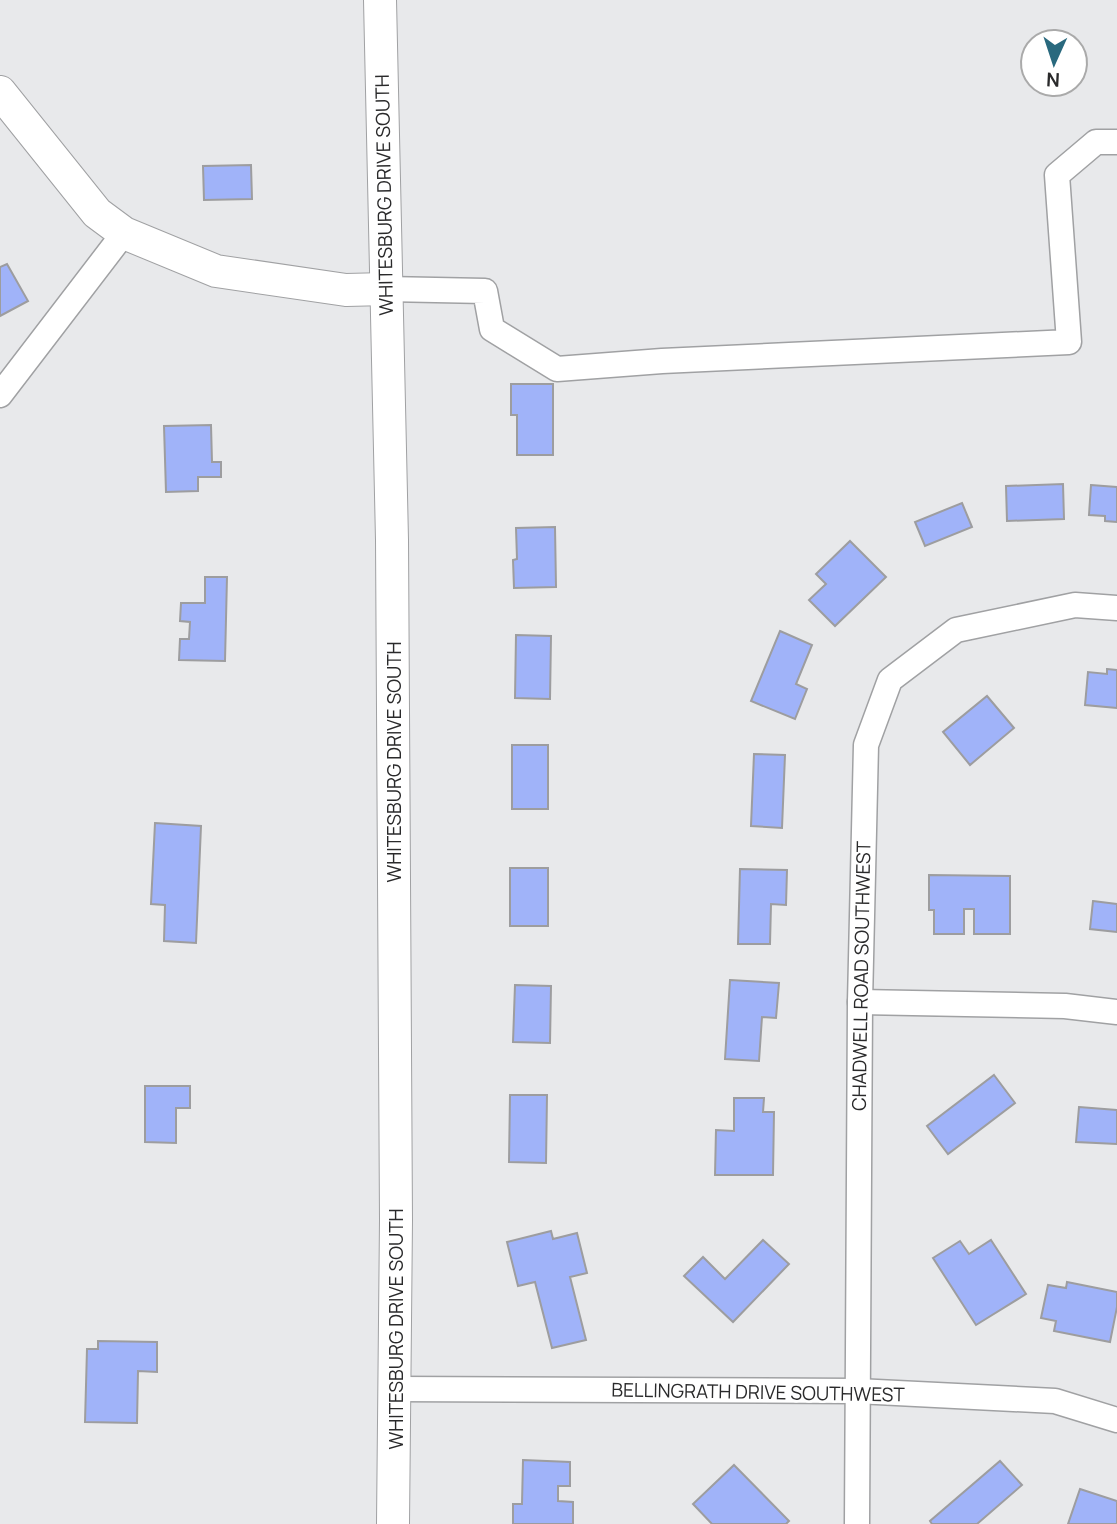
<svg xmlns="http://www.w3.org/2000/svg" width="1117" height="1524" font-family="Manrope,sans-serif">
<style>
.building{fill:#a0b3f9;stroke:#9d9d9f;stroke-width:2}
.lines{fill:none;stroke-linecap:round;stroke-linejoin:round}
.minor-casing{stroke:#a0a1a3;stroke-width:27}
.major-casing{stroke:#a0a1a3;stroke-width:34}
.minor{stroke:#fff;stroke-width:24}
.major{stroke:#fff;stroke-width:32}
.labels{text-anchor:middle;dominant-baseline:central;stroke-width:5;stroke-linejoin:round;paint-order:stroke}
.street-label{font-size:19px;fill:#2a2a2b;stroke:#fff}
</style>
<rect width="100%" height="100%" fill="#e8e9eb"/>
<g class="building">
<polygon points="251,165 252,199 204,200 203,166"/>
<polygon points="7,264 28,301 0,316 0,267"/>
<polygon points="511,384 553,384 553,455 517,455 517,415 511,415"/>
<polygon points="211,425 212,462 221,462 221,477 198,477 198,491 166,492 164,426"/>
<polygon points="1063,484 1064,519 1007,521 1006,486"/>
<polygon points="1091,485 1117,487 1117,522 1105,521 1105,516 1089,515"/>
<polygon points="962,503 972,527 925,546 915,522"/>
<polygon points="555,527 556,587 514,588 513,560 517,559 516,528"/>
<polygon points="850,541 886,577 835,626 809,600 826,584 816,574"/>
<polygon points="205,577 227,577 225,661 179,660 180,639 189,639 190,622 180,621 181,603 205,603"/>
<polygon points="780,631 812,645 796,684 807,689 795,719 751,701"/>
<polygon points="516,635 551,636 550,699 515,698"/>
<polygon points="1107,669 1117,670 1117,708 1085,705 1088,672 1107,674"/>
<polygon points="987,696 1014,728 970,765 943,732"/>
<rect x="512" y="745" width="36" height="64"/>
<polygon points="754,754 785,755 782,828 751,826"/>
<polygon points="155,823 201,826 196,943 164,941 165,905 151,904"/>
<rect x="510" y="868" width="38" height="58"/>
<polygon points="740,869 787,870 786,905 771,904 770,944 738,944"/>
<polygon points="929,875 1010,876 1010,934 974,934 974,909 964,909 964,934 934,934 934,910 929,910"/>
<polygon points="1093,901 1117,904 1117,932 1090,929"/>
<polygon points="730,980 779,983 776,1018 762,1017 759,1061 725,1059"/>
<polygon points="515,985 551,986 550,1043 513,1042"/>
<polygon points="994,1075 1015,1103 948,1154 927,1126"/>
<polygon points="145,1086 190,1086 190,1108 176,1108 176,1143 145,1142"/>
<polygon points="510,1095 547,1095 546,1163 509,1162"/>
<polygon points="734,1098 764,1098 763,1112 774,1112 773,1175 715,1175 716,1130 734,1131"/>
<polygon points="1079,1107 1117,1110 1117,1144 1076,1142"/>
<polygon points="551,1231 553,1239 577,1233 587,1273 570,1277 586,1340 552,1348 535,1282 518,1286 507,1242"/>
<polygon points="763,1240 789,1264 733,1322 684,1276 703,1257 725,1279"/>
<polygon points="991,1240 1026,1294 976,1325 933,1258 960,1241 969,1254"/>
<polygon points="1067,1282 1117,1292 1117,1307 1110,1342 1054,1331 1056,1321 1041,1318 1048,1285 1066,1288"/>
<polygon points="98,1341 157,1342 157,1372 138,1371 137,1423 85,1422 87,1349 98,1349"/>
<polygon points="523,1460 570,1462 570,1486 558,1486 558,1501 573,1502 573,1524 513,1524 513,1504 522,1504"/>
<polygon points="1000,1461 1022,1485 977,1524 932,1524 930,1521"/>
<polygon points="734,1465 789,1521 786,1524 712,1524 693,1504"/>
<polygon points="1080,1489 1117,1501 1117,1524 1068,1524"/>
</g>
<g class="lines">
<g class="minor-casing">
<g id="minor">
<polyline points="386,289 485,291 492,329 557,369 662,361 1069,342 1057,175 1096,142 1117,142"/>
<polyline points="0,395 124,233"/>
<polyline points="860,1002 1065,1006 1117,1012"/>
<polyline points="395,1389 857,1391 1055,1401 1117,1420"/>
<polyline points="857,1524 860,1002 866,745 890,680 956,630 1075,605 1117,608"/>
</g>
</g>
<g class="major-casing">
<g id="major">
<polyline points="380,0 392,540 396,1220 393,1524"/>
<polyline points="0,92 97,213 124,233 216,271 346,290 386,289"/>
</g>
</g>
<use href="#minor" class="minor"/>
<use href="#major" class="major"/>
</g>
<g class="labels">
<g class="street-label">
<text transform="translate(384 195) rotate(-91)">WHITESBURG DRIVE SOUTH</text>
<text transform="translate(394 762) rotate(-90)">WHITESBURG DRIVE SOUTH</text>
<text transform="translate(861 976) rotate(-89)">CHADWELL ROAD SOUTHWEST</text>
<text transform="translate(396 1329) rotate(-90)">WHITESBURG DRIVE SOUTH</text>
<text transform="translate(758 1392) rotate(1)">BELLINGRATH DRIVE SOUTHWEST</text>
</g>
</g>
<g transform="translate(1054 63) rotate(183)"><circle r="33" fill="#ffffff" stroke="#aaaaaa" stroke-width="2"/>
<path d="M0-5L12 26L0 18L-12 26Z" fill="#29697e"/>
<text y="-10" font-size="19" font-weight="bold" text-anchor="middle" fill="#2a2a2b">N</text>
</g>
</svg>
